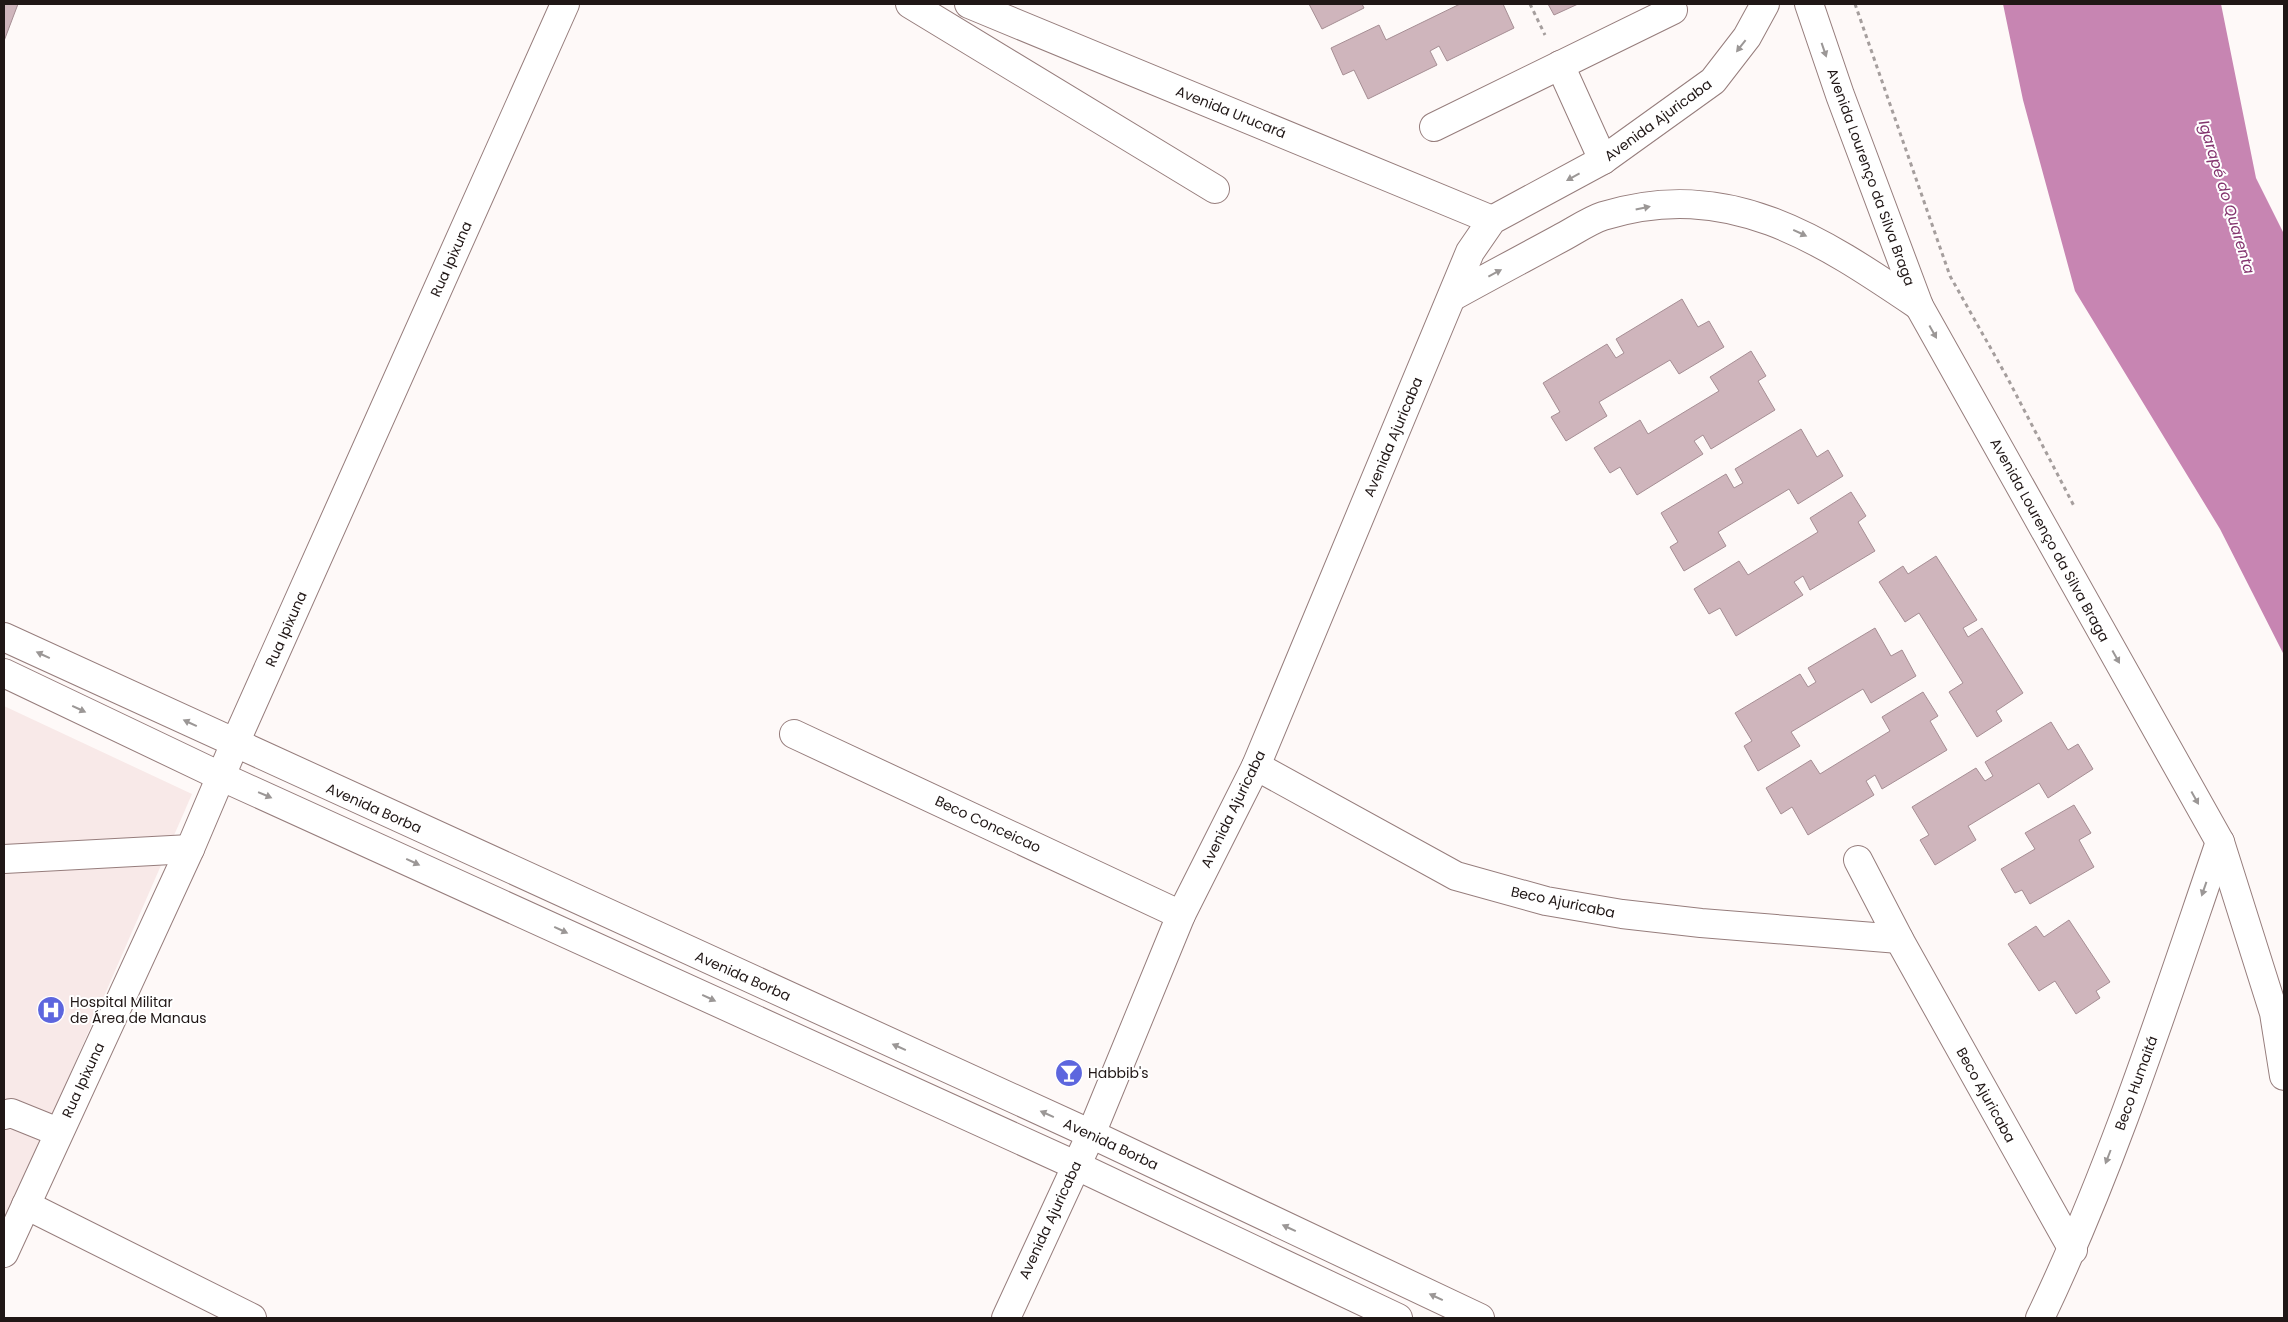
<svg xmlns="http://www.w3.org/2000/svg" width="2288" height="1322" font-family="Poppins,sans-serif">
<style>
.built{fill:#f8e9e8}
.water{fill:#c785b2}
.building{fill:#cfb5bc;stroke:#a68e94}
.lines{fill:none;stroke-linecap:round;stroke-linejoin:round}
.minor-casing{stroke:#967d7c;stroke-width:30}
.path{stroke:#a59e9d;stroke-width:3;stroke-dasharray:4 4;stroke-linecap:butt}
.minor{stroke:#fff;stroke-width:28}
.oneway{fill:#9b9796}
.labels{text-anchor:middle;dominant-baseline:central;stroke-width:4;stroke-linejoin:round;paint-order:stroke}
.street-label{font-size:14px;fill:#201716;stroke:#fff}
.poi-label{font-size:14px;fill:#201716;stroke:#fff;text-anchor:start}
.water-label{font-size:15px;font-style:italic;fill:#84356f;stroke:#fff}
</style>
<rect width="100%" height="100%" fill="#fef9f8"/>
<polygon class="built" points="4,706 192,794 4,1226"/>
<polygon class="water" points="2003,4 2221,4 2256,178 2284,234 2284,655 2220,529 2075,291 2023,100"/>
<g class="building">
<polygon points="4,4 18,4 4,41"/>
<polygon points="1309,4 1362,4 1364,8 1322,29"/>
<polygon points="1460,4 1503,4 1514,28 1447,61 1439,46 1430,51 1437,65 1368,99 1354,70 1343,75 1331,48 1379,25 1386,40"/>
<polygon points="1548,4 1578,4 1554,15"/>
<polygon points="1682,299 1698,327 1709,321 1724,347 1679,374 1670,360 1599,402 1607,416 1566,441 1551,417 1560,412 1543,383 1607,344 1616,358 1624,353 1616,339"/>
<polygon points="1751,351 1766,376 1758,381 1775,410 1711,449 1703,435 1694,441 1703,454 1637,495 1620,467 1610,473 1594,448 1640,420 1648,434 1719,391 1710,377"/>
<polygon points="1801,429 1817,457 1828,450 1843,476 1798,504 1789,489 1718,532 1726,546 1684,571 1670,547 1678,542 1661,513 1726,474 1734,488 1743,483 1735,469"/>
<polygon points="1851,492 1866,516 1858,522 1875,551 1810,590 1803,576 1794,582 1803,595 1736,636 1720,608 1709,614 1694,589 1739,561 1748,575 1818,532 1810,518"/>
<polygon points="1936,556 1977,620 1963,628 1968,637 1982,628 2023,693 1996,711 2002,721 1977,737 1949,692 1963,683 1919,613 1905,622 1879,582 1903,566 1908,574"/>
<polygon points="1875,628 1891,656 1902,650 1916,676 1871,703 1863,689 1791,732 1800,746 1758,771 1744,746 1752,741 1735,713 1800,674 1808,687 1816,682 1808,668"/>
<polygon points="1923,692 1938,716 1930,721 1947,750 1882,789 1875,775 1866,781 1874,795 1808,835 1792,807 1781,814 1766,788 1811,760 1820,774 1890,731 1882,717"/>
<polygon points="2051,722 2068,750 2078,744 2093,769 2048,798 2039,783 1968,826 1976,840 1935,865 1920,840 1929,835 1912,807 1976,768 1985,781 1993,776 1985,762"/>
<polygon points="2074,805 2091,833 2079,840 2094,867 2030,904 2022,890 2015,893 2001,869 2035,849 2025,833"/>
<polygon points="2069,920 2110,982 2096,991 2100,998 2076,1014 2055,981 2039,991 2008,944 2036,926 2044,937"/>
</g>
<g class="lines">
<g class="minor-casing">
<g id="minor">
<polyline points="910,4 1215,189"/>
<polyline points="969,4 1492,220"/>
<polyline points="1809,4 1840,95 1919,306 2220,842 2274,1013 2284,1076"/>
<polyline points="1560,65 1603,160"/>
<polyline points="1434,127 1673,10"/>
<path d="M1452 297C1488 277 1524 258 1559 239 1573 232 1588 221 1603 216 1728 177 1820 239 1919 306"/>
<polyline points="4,637 1091,1134 1480,1318"/>
<polyline points="4,673 220,776 1075,1165 1398,1318"/>
<polyline points="794,734 1181,915"/>
<polyline points="1256,766 1456,876 1546,901 1622,914 1701,923 1899,939"/>
<polyline points="4,859 190,849"/>
<polyline points="1858,860 1899,939 2073,1250"/>
<polyline points="4,1115 11,1113 58,1132"/>
<polyline points="26,1205 252,1318"/>
<polyline points="4,1253 190,849 235,743 565,4"/>
<polyline points="1006,1318 1091,1134 1181,915 1256,766 1470,252 1492,220 1603,160 1713,81 1747,37 1765,4"/>
<path d="M2040 1318C2113 1166 2165 1002 2220 842"/>
</g>
</g>
<g class="path">
<polyline points="1530,4 1545,35"/>
<polyline points="1855,4 1950,276 2008,379 2075,508"/>
</g>
<use href="#minor" class="minor"/>
</g>
<defs><path id="oneway-solid" d="M-6-.8H1V-3.2L6.5 0L1 3.2V.8H-6Z" transform="scale(1.25)"/></defs>
<g class="oneway">
<use href="#oneway-solid" transform="translate(1741 46) rotate(128)"/>
<use href="#oneway-solid" transform="translate(1824 50) rotate(71)"/>
<use href="#oneway-solid" transform="translate(1573 177) rotate(151)"/>
<use href="#oneway-solid" transform="translate(1643 208) rotate(-12)"/>
<use href="#oneway-solid" transform="translate(1800 233) rotate(25)"/>
<use href="#oneway-solid" transform="translate(1495 273) rotate(-28)"/>
<use href="#oneway-solid" transform="translate(1933 332) rotate(61)"/>
<use href="#oneway-solid" transform="translate(43 655) rotate(-155)"/>
<use href="#oneway-solid" transform="translate(2116 657) rotate(61)"/>
<use href="#oneway-solid" transform="translate(79 709) rotate(25)"/>
<use href="#oneway-solid" transform="translate(190 723) rotate(-155)"/>
<use href="#oneway-solid" transform="translate(265 795) rotate(23)"/>
<use href="#oneway-solid" transform="translate(2195 798) rotate(61)"/>
<use href="#oneway-solid" transform="translate(413 862) rotate(25)"/>
<use href="#oneway-solid" transform="translate(2204 889) rotate(109)"/>
<use href="#oneway-solid" transform="translate(561 930) rotate(25)"/>
<use href="#oneway-solid" transform="translate(709 998) rotate(25)"/>
<use href="#oneway-solid" transform="translate(899 1047) rotate(-156)"/>
<use href="#oneway-solid" transform="translate(1047 1114) rotate(-156)"/>
<use href="#oneway-solid" transform="translate(2108 1157) rotate(111)"/>
<use href="#oneway-solid" transform="translate(1289 1228) rotate(-155)"/>
<use href="#oneway-solid" transform="translate(1436 1297) rotate(-155)"/>
</g>
<defs>
<g id="hospital-disc" transform="scale(1.4375)"><circle r="9.5" fill="#5d66de" stroke="#fff"/><path d="M-5-5h3v3.5h4V-5h3V5h-3V1.5h-4V5h-3Z" fill="#fff"/></g>
<g id="bar-disc" transform="scale(1.4375)"><circle r="9.5" fill="#5d66de" stroke="#fff"/><path d="M-6-5H6L.8 .8V4.5H3.5V6h-7V4.5H-.8V.8Z" fill="#fff"/></g>
</defs>
<g fill-rule="evenodd">
<use href="#hospital-disc" x="51" y="1010"/>
<use href="#bar-disc" x="1069" y="1073"/>
</g>
<g class="labels">
<g class="street-label">
<text transform="translate(1231 112) rotate(22)">Avenida Urucará</text>
<text transform="translate(1658 120) rotate(-36)">Avenida Ajuricaba</text>
<text transform="translate(1871 177) rotate(70)">Avenida Lourenço da Silva Braga</text>
<text transform="translate(451 259) rotate(-66)">Rua Ipixuna</text>
<text transform="translate(1393 437) rotate(-67)">Avenida Ajuricaba</text>
<text transform="translate(2050 540) rotate(61)">Avenida Lourenço da Silva Braga</text>
<text transform="translate(286 629) rotate(-66)">Rua Ipixuna</text>
<text transform="translate(374 808) rotate(24)">Avenida Borba</text>
<text transform="translate(1233 809) rotate(-64)">Avenida Ajuricaba</text>
<text transform="translate(988 824) rotate(25)">Beco Conceicao</text>
<text transform="translate(1563 902) rotate(12)">Beco Ajuricaba</text>
<text transform="translate(743 976) rotate(24)">Avenida Borba</text>
<text transform="translate(83 1080) rotate(-65)">Rua Ipixuna</text>
<text transform="translate(2136 1083) rotate(-70)">Beco Humaitá</text>
<text transform="translate(1986 1095) rotate(61)">Beco Ajuricaba</text>
<text transform="translate(1111 1144) rotate(25)">Avenida Borba</text>
<text transform="translate(1050 1220) rotate(-65)">Avenida Ajuricaba</text>
</g>
<g class="poi-label">
<text x="70" y="1002">Hospital Militar<tspan x="70" dy="16">de Área de Manaus</tspan></text>
<text x="1088" y="1073">Habbib's</text>
</g>
<g class="water-label">
<text transform="translate(2227 197) rotate(73)">Igarapé do Quarenta</text>
</g>
</g>
<rect width="2288" height="1322" fill="none" stroke="#201716" stroke-width="10"/>
</svg>
